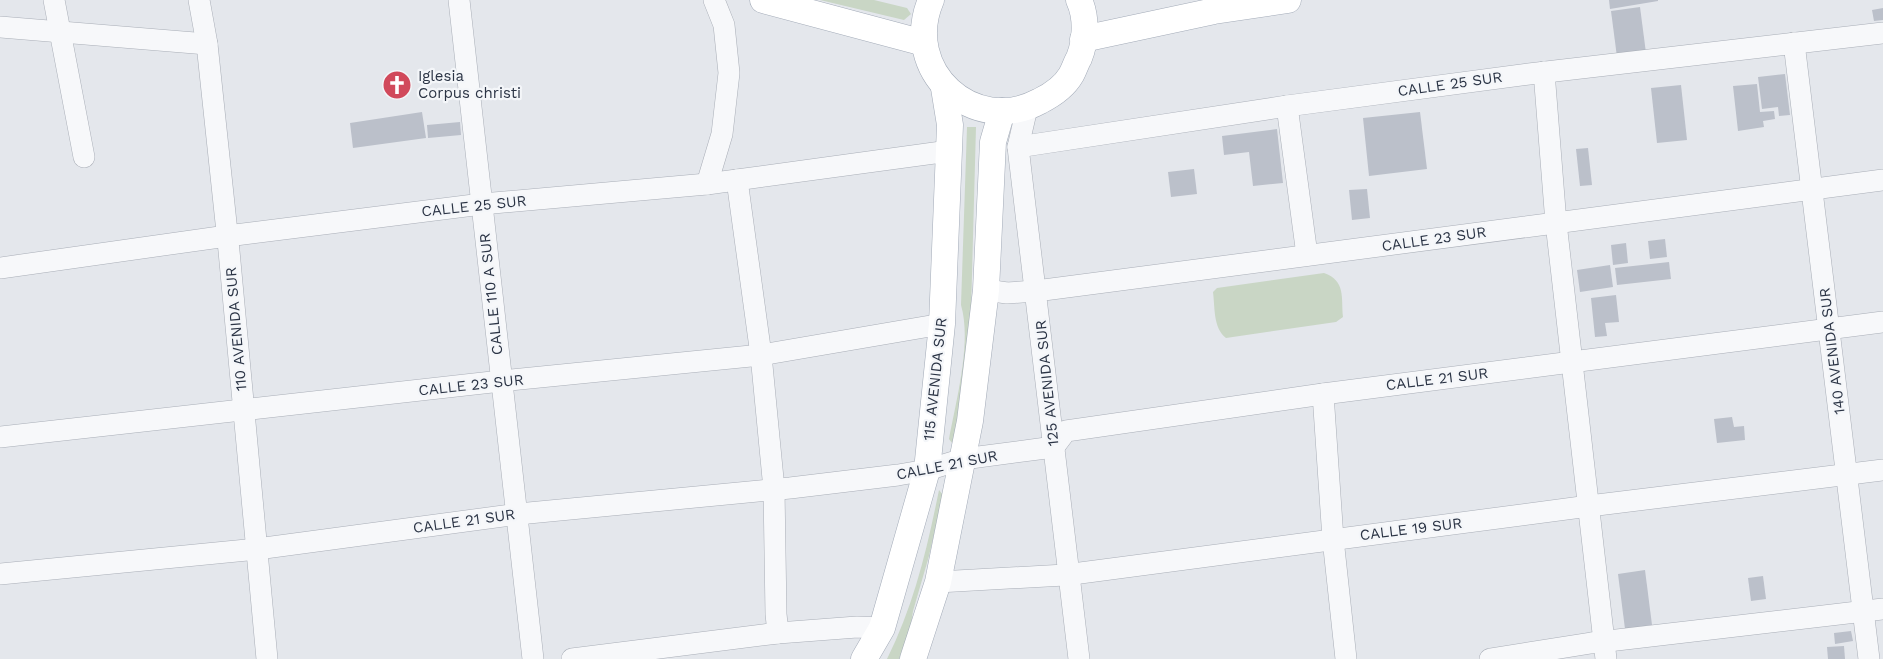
<svg xmlns="http://www.w3.org/2000/svg" width="1883" height="659" font-family="'Work Sans',sans-serif">
<style>
.green{fill:#c9d6c5}
.building{fill:#bbc0ca}
.lines{fill:none;stroke-linecap:round;stroke-linejoin:round}
.minor-casing{stroke:#a9aeb7;stroke-width:22}
.major-casing{stroke:#a3abb8;stroke-width:27}
.minor{stroke:#f7f8fa;stroke-width:21}
.major{stroke:#fff;stroke-width:26}
.labels{text-anchor:middle;dominant-baseline:central;stroke-width:4.5;stroke-linejoin:round;paint-order:stroke}
.poi-label{font-size:15px;fill:#2b3445;stroke:#f4f6f9;text-anchor:start}
.street-label{font-size:15px;fill:#2b3445;stroke:#f4f6f9}
</style>
<rect width="100%" height="100%" fill="#e4e7ec"/>
<g class="green">
<polygon points="820,0 874,0 907,8 911,14 904,20"/>
<path d="M967 127H976L971 311 965 375 954 440 952 443 949 439C956 401 972 342 961 305Z"/>
<path d="M1324 273C1346 281 1341 297 1343 317L1336 322 1226 338C1213 328 1215 307 1213 292L1217 288Z"/>
<path d="M939 490 943 495 929 556 913 611 909 638 899 659H887C914 605 927 549 939 490Z"/>
</g>
<g class="building">
<polygon points="1609,0 1658,0 1658,1 1610,9"/>
<polygon points="1640,7 1646,53 1617,57 1611,11"/>
<polygon points="1883,8 1883,20 1874,21 1872,10"/>
<polygon points="1785,74 1790,115 1779,116 1778,107 1762,109 1758,77"/>
<polygon points="1757,84 1760,112 1774,111 1775,119 1763,121 1764,127 1738,131 1733,86"/>
<polygon points="1681,85 1687,140 1657,143 1651,88"/>
<polygon points="422,112 426,138 353,148 350,123"/>
<polygon points="1420,112 1427,169 1369,176 1363,118"/>
<polygon points="460,122 461,135 428,138 427,125"/>
<polygon points="1277,129 1283,183 1253,186 1249,152 1224,155 1222,136"/>
<polygon points="1588,148 1592,185 1580,186 1576,149"/>
<polygon points="1194,169 1197,194 1171,197 1168,172"/>
<polygon points="1367,189 1370,218 1352,220 1349,190"/>
<polygon points="1665,239 1667,257 1650,259 1648,241"/>
<polygon points="1626,243 1628,263 1613,265 1611,245"/>
<polygon points="1669,262 1671,279 1617,285 1615,268"/>
<polygon points="1610,265 1613,287 1580,292 1577,270"/>
<polygon points="1616,295 1619,322 1605,323 1607,336 1595,337 1591,298"/>
<polygon points="1732,417 1734,427 1744,426 1745,440 1717,443 1714,419"/>
<polygon points="1645,570 1652,625 1625,629 1618,574"/>
<polygon points="1763,576 1766,599 1751,601 1748,578"/>
<polygon points="1851,631 1853,641 1835,644 1834,633"/>
<polygon points="1844,646 1845,659 1828,659 1827,647"/>
</g>
<g class="lines">
<g class="minor-casing">
<g id="minor">
<polyline points="54,0 84,157"/>
<polyline points="199,0 207,44 229,251 267,659"/>
<polyline points="459,0 533,659"/>
<polyline points="0,27 207,44"/>
<polyline points="1794,43 1869,659"/>
<polyline points="1544,72 1556,223 1606,659"/>
<polyline points="1287,106 1307,255"/>
<polyline points="1027,108 1018,147 1079,659"/>
<polyline points="1018,147 1287,106 1529,74 1883,33"/>
<polyline points="737,180 761,355 774,489 776,614 778,633"/>
<polyline points="707,184 722,134 729,73 724,25 714,0"/>
<polyline points="0,268 227,236 482,204 707,184 949,151"/>
<polyline points="986,290 1007,293 1036,291 1883,180"/>
<polyline points="1323,394 1333,539 1346,659"/>
<polyline points="0,437 501,381 761,355 942,324"/>
<polyline points="0,574 257,549 518,514 790,488 898,475 927,470 963,459 1054,447 1066,431 1323,394 1883,322"/>
<polyline points="938,582 1065,575 1589,506 1883,470"/>
<polyline points="572,659 778,633 857,627 882,628"/>
<polyline points="1490,659 1591,643 1883,609"/>
</g>
</g>
<g class="major-casing">
<g id="major">
<polyline points="763,0 924,43"/>
<path d="M931 0C901 70 973 137 1040 101 1052 95 1064 87 1071 75 1074 70 1076 63 1079 58 1086 41 1087 17 1079 0"/>
<polyline points="1083,39 1214,11 1288,0"/>
<polyline points="864,659 882,628 927,470 942,324 950,125 944,88"/>
<polyline points="913,659 938,582 970,421 986,290 993,142 1002,111"/>
</g>
</g>
<use href="#minor" class="minor"/>
<use href="#major" class="major"/>
</g>
<defs>
<g id="church-disc" transform="scale(1.5)"><circle r="9.5" fill="#d1495b" stroke="#f4f6f9"/><path d="M-1.2-6h2.4v3.5h3.3v2.4h-3.3V6h-2.4V-.1h-3.3v-2.4h3.3Z" fill="#fff"/></g>
</defs>
<g fill-rule="evenodd">
<use href="#church-disc" x="397" y="85"/>
</g>
<g class="labels">
<g class="poi-label">
<text x="418" y="76">Iglesia<tspan x="418" dy="17">Corpus christi</tspan></text>
</g>
<g class="street-label">
<text transform="translate(1450 84) rotate(-8)">CALLE 25 SUR</text>
<text transform="translate(474 206) rotate(-6)">CALLE 25 SUR</text>
<text transform="translate(1434 239) rotate(-8)">CALLE 23 SUR</text>
<text transform="translate(491 294) rotate(-96)">CALLE 110 A SUR</text>
<text transform="translate(236 329) rotate(-95)">110 AVENIDA SUR</text>
<text transform="translate(1832 351) rotate(-97)">140 AVENIDA SUR</text>
<text transform="translate(935 379) rotate(-84)">115 AVENIDA SUR</text>
<text transform="translate(1437 379) rotate(-7)">CALLE 21 SUR</text>
<text transform="translate(1047 383) rotate(-96)">125 AVENIDA SUR</text>
<text transform="translate(471 385) rotate(-6)">CALLE 23 SUR</text>
<text transform="translate(947 465) rotate(-11)">CALLE 21 SUR</text>
<text transform="translate(464 521) rotate(-8)">CALLE 21 SUR</text>
<text transform="translate(1411 529) rotate(-7)">CALLE 19 SUR</text>
</g>
</g>
</svg>
